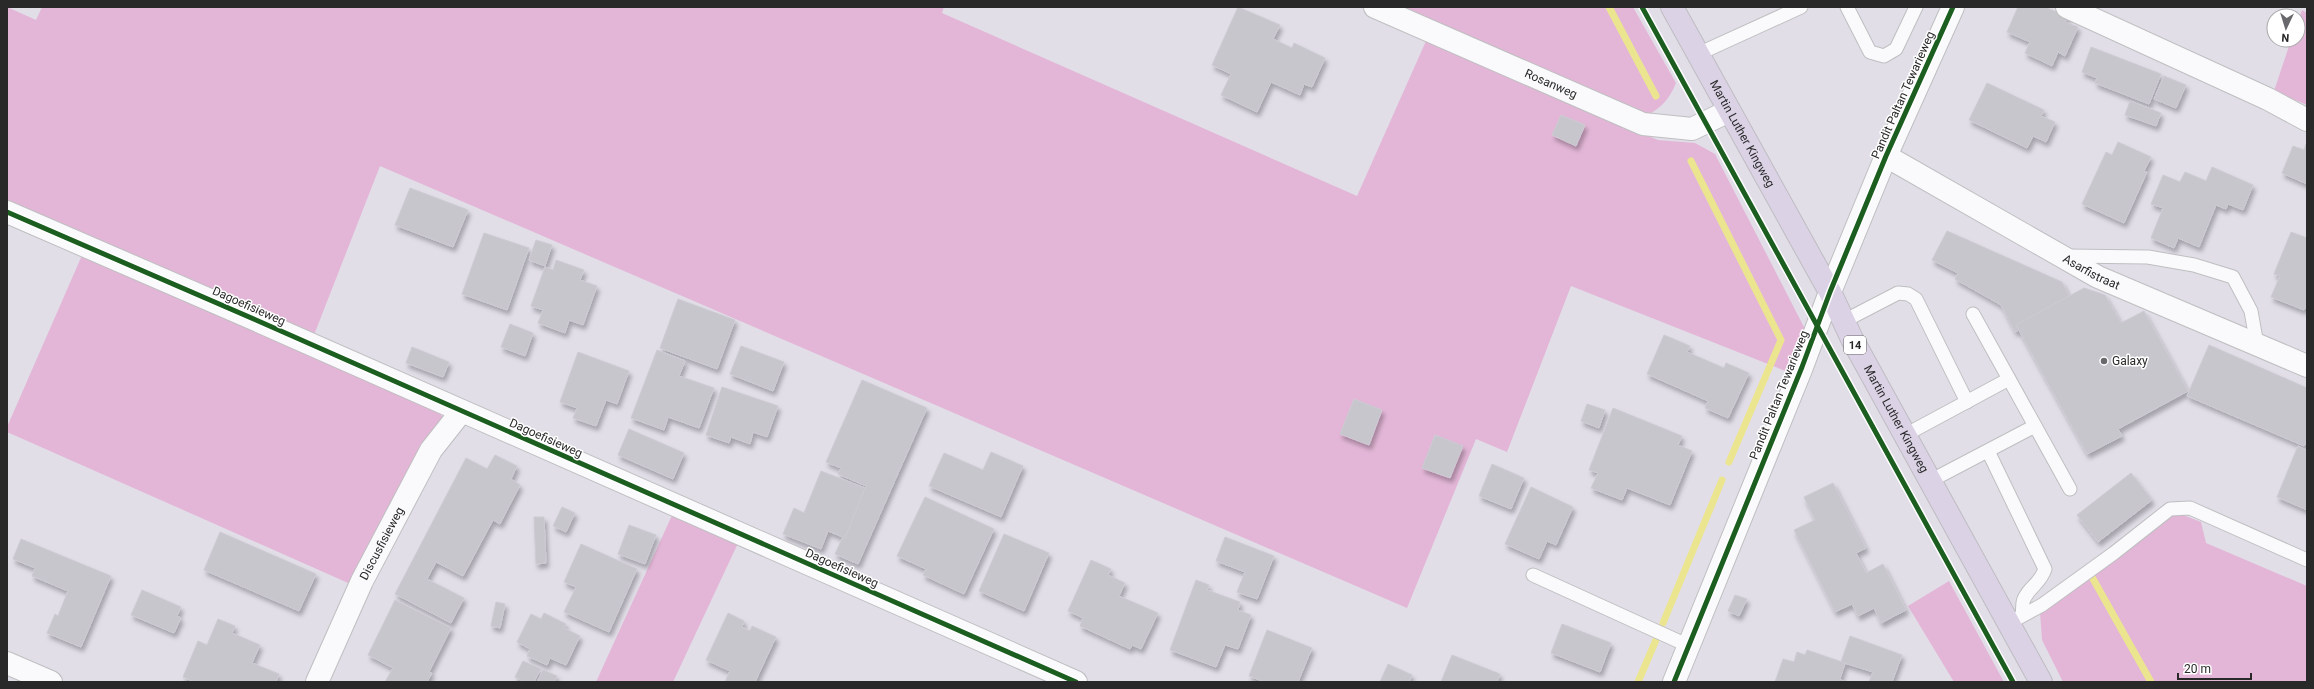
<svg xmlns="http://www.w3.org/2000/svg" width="2314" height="689" font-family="Roboto,sans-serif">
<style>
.green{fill:#e3b6d7}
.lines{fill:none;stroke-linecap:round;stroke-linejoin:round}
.stream{stroke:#ece590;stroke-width:7}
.building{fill:#c8c6cd;stroke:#cdcad3;filter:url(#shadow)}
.lane-casing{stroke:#bfbfc1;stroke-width:15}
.street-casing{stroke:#bfbfc1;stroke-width:24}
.primary-casing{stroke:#bebcc0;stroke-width:24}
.lane{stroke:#fafafc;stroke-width:13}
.street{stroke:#fafafc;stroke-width:22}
.primary{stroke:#dbd2e6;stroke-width:22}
.cycleway-casing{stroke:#fff;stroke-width:8}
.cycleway{stroke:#1b5e20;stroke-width:5}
.poi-dot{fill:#69686c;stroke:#fff;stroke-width:1.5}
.labels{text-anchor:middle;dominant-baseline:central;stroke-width:3;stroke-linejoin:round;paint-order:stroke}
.shield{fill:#fff;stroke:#696969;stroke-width:1}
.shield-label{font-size:11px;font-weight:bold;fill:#292929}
.street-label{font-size:12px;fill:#292929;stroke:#fff}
.poi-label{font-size:12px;fill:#292929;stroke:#fff;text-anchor:start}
</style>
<defs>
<filter id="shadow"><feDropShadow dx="2.5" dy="4.5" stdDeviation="2" flood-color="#0004"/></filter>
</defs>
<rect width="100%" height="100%" fill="#e1dee8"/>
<g class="green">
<polygon points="7,7 36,20 42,7 944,7 942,13 1357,196 1426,41 1658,140 1695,143 1715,154 1807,333 1788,372 1571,286 1507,452 1476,439 1407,608 380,166 314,335 7,202"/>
<path d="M1398 7H1633L1676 83C1670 98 1661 109 1645 116Z"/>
<polygon points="2302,10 2307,13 2307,105 2274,91 2291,40 2298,40 2298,21"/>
<polygon points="83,253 434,407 442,416 443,428 355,586 7,432 7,427"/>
<polygon points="674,511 739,541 673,682 596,682"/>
<polygon points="2173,511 2201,522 2206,543 2307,586 2307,682 2063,682 2042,640 2040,612"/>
<polygon points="1949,581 2004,682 1954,682 1908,606"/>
</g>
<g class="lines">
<g class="stream">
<polyline points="1609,7 1656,96"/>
<polyline points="1691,161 1781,340 1729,462"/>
<polyline points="2092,577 2151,682"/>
<polyline points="1663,623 1722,480"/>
<polyline points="1638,682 1656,640"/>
</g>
</g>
<g class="building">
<polygon points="1238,7 1280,25 1273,39 1292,48 1294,43 1325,58 1312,87 1304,84 1300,95 1271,82 1257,112 1221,95 1231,74 1212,65"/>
<polygon points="2018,7 2045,7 2068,17 2065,22 2078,27 2065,56 2058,52 2052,66 2025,53 2030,42 2007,32"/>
<polygon points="2091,47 2161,74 2149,104 2095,83 2097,78 2082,72"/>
<polygon points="2164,76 2186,85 2176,108 2154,99"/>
<polygon points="1987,83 2044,110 2041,116 2055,122 2046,142 2033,136 2027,148 1969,120"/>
<polygon points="2130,101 2161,113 2156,126 2125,115"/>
<polygon points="1561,115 1585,125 1576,146 1552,135"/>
<polygon points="2118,142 2151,157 2144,171 2147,172 2124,223 2082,204 2106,152 2112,155"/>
<polygon points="2306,144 2307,144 2307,184 2282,173 2293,146 2304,150"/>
<polygon points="2212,167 2253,185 2243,210 2228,204 2226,209 2216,205 2199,247 2178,238 2174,248 2151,238 2163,208 2151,204 2163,175 2180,182 2185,172 2206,181"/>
<polygon points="410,188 468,210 453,247 395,225"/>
<polygon points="1947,231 2062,282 2069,296 2016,325 2019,330 2015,332 2001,305 1955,279 1958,273 1932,260"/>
<polygon points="2291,232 2307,238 2307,304 2304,310 2271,297 2280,276 2274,274"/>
<polygon points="484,233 529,248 507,310 462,294"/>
<polygon points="536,240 552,245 545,266 529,260"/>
<polygon points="556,260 584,270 580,280 597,286 583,325 569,320 565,333 538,323 543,310 531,306 545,267 553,270"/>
<polygon points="2084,288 2105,295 2121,323 2144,311 2188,391 2118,429 2122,436 2087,454 2016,325"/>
<polygon points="678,299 735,320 717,369 660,348"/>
<polygon points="510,324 533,333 525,356 501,347"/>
<polygon points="1664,335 1690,346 1687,352 1724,368 1726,363 1749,373 1728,418 1705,408 1708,401 1647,374"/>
<polygon points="2209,345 2307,388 2307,440 2304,446 2187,396"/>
<polygon points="741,346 784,362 773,391 730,374"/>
<polygon points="412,347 449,362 443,377 406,363"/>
<polygon points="657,350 685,361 679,376 714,388 699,428 668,417 664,430 631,418"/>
<polygon points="578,352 629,371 617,404 606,400 596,426 573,418 577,408 560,402"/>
<polygon points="862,380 927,408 858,564 835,554 866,486 838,474 841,468 826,462"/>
<polygon points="722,387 778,406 767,437 753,432 750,444 731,437 729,443 706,435"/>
<polygon points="1354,399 1382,410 1369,445 1340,434"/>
<polygon points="1587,404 1605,410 1599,428 1581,421"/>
<polygon points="1613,408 1682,436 1678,445 1692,451 1670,505 1627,488 1622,500 1591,488 1598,473 1589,470"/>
<polygon points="629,429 684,453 673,479 618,455"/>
<polygon points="1435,435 1463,446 1450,478 1422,468"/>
<polygon points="2298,446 2306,450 2307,448 2307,510 2277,497"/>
<polygon points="991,452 1023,466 1001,517 929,486 944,453 983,470"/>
<polygon points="495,455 517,466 511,479 520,485 500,524 493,520 463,576 436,562 427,579 464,598 451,623 395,594 466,458 487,469"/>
<polygon points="1492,464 1524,478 1511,509 1479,496"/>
<polygon points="821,471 865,488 845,538 828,531 821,549 783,534 794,508 804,513"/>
<polygon points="2131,473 2152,500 2098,542 2077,515"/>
<polygon points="1833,483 1866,548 1856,553 1866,573 1883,564 1906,610 1881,623 1874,608 1858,616 1852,604 1835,612 1794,530 1815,520 1804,497"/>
<polygon points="1531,487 1573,507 1556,545 1547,541 1539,559 1505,544"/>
<polygon points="925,497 994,529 964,594 923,575 926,569 897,556"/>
<polygon points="562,507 575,513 566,532 553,526"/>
<polygon points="534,517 544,517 546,563 536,564"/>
<polygon points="629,525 656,535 645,564 618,554"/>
<polygon points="220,532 316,574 299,611 204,570"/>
<polygon points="1004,534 1049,553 1024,611 979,591"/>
<polygon points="1225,537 1274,556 1257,599 1237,592 1245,572 1216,561"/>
<polygon points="21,539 111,576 81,647 47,633 55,614 58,616 68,591 32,576 35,568 13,559"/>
<polygon points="581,544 637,569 609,632 564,612 576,587 564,582"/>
<polygon points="1091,560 1111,569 1108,575 1125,583 1119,596 1158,613 1141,649 1132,645 1130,649 1080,626 1083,618 1068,611"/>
<polygon points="1196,580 1209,585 1207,590 1240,602 1238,610 1251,615 1238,649 1225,645 1216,667 1170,650"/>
<polygon points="142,590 181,607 177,616 181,618 174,633 131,615"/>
<polygon points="1735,595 1747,599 1739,616 1728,611"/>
<polygon points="395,600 451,628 429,672 432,673 427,682 385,682 393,668 368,655"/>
<polygon points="496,602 505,604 500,628 491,626"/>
<polygon points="544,613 566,624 564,628 580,636 566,665 550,658 547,665 527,656 530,649 517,642 531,614 541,619"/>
<polygon points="728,613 744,621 742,627 750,631 752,626 776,637 755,682 725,682 730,671 706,660"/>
<polygon points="218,619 235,626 232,633 260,645 252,663 279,674 276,682 194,682 183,677 198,641 207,645"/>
<polygon points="1562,624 1611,643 1600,672 1551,653"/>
<polygon points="1267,630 1312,648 1298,682 1265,682 1249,676"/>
<polygon points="1850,636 1902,655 1892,682 1869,682 1873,672 1841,662"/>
<polygon points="1807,650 1845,663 1840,679 1845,682 1775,682 1783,659 1794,662 1797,652 1805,655"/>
<polygon points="1452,655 1500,674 1497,682 1441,682"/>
<polygon points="523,661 541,669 534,682 525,682 515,677"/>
<polygon points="1388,664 1412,675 1409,682 1380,682"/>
<polygon points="543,670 557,676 554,682 537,682"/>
</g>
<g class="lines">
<g class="lane-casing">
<g id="lane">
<polyline points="1847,7 1870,52 1884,56 1896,49 1916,7"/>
<polyline points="1698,54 1801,7"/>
<polyline points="2067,256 2148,257 2194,265 2233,277 2251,311 2257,345"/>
<polyline points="1973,314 2070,489"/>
<polyline points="1844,321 1898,293 1908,294 1916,299 1967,402"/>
<polyline points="1905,435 2009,379"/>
<path d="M1988 451 2045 569C2040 584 2030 586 2024 599 2022 603 2023 610 2022 615"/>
<polyline points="1930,481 2035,426"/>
<polyline points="1533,575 1689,646"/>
<polyline points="2009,623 2042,605 2114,553 2170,509 2190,508 2307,560"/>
</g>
</g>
<g class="street-casing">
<g id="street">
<path id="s1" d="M1375 7 1643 124 1692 129 1729 111"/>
<polyline points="2067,7 2268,99 2307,120"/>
<path id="s2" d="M1886 156 2098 277 2307 366"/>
<polyline points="7,212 256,320 1076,682"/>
<polyline points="7,663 51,682"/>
<path id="s3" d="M317 682 362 581 431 450 461 412"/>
<polyline points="1674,682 1802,367 1830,292 1886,156 1953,7"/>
</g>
</g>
<g class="primary-casing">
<g id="primary">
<path id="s4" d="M1672 7 1830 292 1852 339 2041 682"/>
</g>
</g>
<use href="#lane" class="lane"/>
<use href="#street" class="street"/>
<use href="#primary" class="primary"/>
<g class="cycleway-casing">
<g id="cycleway">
<polyline points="1642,7 2013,682"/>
<polyline points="7,212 256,320 1076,682"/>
<polyline points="1674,682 1802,367 1830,292 1886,156 1953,7"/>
</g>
</g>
<use href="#cycleway" class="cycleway"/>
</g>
<circle class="poi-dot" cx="2104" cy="361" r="4"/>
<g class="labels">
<rect class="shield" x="1844" y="336" width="22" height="18" rx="3"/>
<g class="shield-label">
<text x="1855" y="345">14</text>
</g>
<g class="street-label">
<text stroke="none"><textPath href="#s1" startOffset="192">Rosanweg</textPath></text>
<text transform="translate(1903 95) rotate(-66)">Pandit Paltan Tewarieweg</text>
<text stroke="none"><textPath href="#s4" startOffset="145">Martin Luther Kingweg</textPath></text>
<text stroke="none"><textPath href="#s2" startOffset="236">Asarfistraat</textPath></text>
<text transform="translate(249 306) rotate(24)">Dagoefisieweg</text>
<text transform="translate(1779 395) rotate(-68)">Pandit Paltan Tewarieweg</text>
<text stroke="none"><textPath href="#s4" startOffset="469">Martin Luther Kingweg</textPath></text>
<text transform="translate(546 438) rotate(24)">Dagoefisieweg</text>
<text stroke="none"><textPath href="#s3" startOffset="153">Discusfisieweg</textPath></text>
<text transform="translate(842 568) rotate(24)">Dagoefisieweg</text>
</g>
<g class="poi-label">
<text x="2112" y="361">Galaxy</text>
</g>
</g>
<rect width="2314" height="689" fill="none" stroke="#292929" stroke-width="16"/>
<g transform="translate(2286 28) rotate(184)"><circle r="19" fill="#ffffff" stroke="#a9a9a9"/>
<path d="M0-3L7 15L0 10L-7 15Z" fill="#69686c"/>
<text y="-6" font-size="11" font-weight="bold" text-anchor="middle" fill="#292929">N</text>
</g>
<path d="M2178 673v6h73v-6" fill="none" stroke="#292929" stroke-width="2"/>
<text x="2184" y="673" font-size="12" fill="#292929" stroke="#ffffff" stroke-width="3" paint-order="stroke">20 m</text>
</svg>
